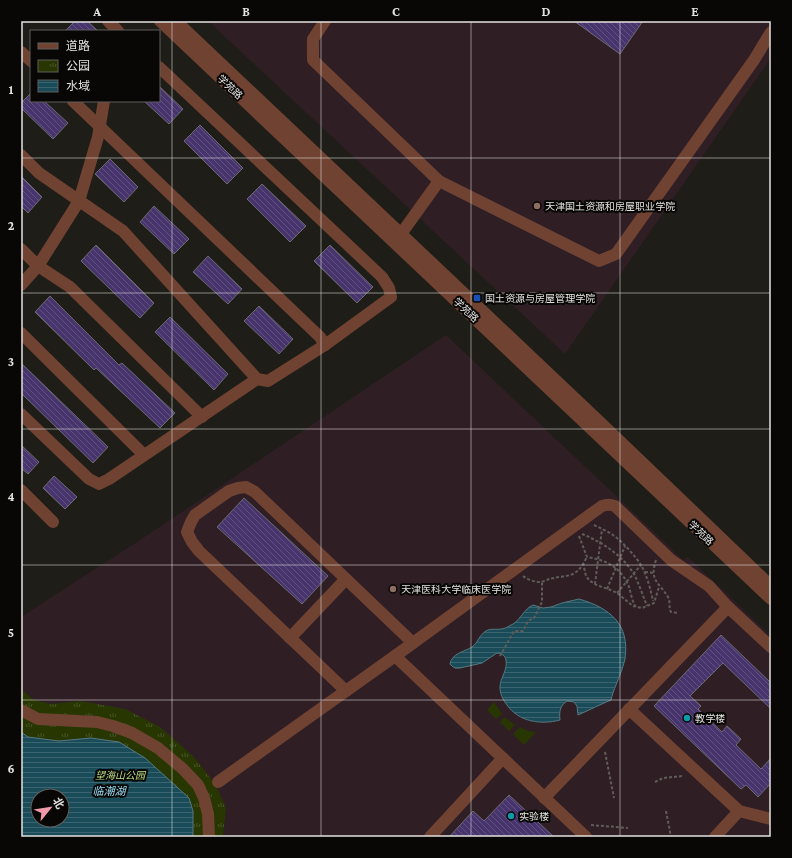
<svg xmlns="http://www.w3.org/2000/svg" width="792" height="858" font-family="'Crimson Pro','Noto Sans SC',serif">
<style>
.education{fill:#301e25}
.green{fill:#283702}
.park{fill:url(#park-tufts);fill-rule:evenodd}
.water{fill:url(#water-rules);stroke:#567881;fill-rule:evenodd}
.building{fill:url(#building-back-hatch);stroke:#6c6a70}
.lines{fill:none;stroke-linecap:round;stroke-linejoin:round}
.path{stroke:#5f5d59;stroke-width:2;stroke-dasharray:3 2;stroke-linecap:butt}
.minor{stroke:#704231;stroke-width:12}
.grid{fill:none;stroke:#e3e2df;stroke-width:1;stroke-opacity:0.55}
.education-dot{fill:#8d6e63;stroke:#080706;stroke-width:1.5}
.transit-dot{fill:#1a4fb4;stroke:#080706;stroke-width:1.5}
.culture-dot{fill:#0f9aa8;stroke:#080706;stroke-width:1.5}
.labels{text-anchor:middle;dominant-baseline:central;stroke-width:4;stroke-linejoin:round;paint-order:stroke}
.street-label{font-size:10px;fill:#e3e2df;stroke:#080706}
.poi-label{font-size:10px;fill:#e3e2df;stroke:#080706;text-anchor:start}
.park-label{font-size:10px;font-style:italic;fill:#bddf82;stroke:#080706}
.water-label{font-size:11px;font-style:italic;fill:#9adff5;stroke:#080706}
.neatline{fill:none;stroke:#e3e2df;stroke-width:1.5}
.grid-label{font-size:13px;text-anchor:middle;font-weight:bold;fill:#e3e2df}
</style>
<defs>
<pattern id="park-tufts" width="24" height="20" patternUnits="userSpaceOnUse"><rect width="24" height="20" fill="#283702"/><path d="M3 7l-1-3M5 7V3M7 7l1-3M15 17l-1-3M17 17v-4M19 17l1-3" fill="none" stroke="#475426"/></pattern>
<pattern id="water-rules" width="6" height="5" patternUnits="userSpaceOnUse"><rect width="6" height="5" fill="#194b59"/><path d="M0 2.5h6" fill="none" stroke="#3a6570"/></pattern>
<pattern id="building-back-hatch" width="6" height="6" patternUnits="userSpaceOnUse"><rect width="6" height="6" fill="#47346d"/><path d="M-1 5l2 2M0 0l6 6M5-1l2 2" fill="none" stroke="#615181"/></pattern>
</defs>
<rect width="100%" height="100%" fill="#1f1d18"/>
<g class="education">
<polygon points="208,21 771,21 771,58 565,354"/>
<polygon points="446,335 651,529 683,560 688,557 771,636 771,837 223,837 226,808 80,701 51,704 34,700 21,689 21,617 140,540"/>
</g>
<g class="green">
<polygon points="494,702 502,714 496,719 487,710"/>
<polygon points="505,717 515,725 509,731 500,722"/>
<polygon points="520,727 528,731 536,732 524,745 513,734"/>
</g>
<path class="park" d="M21 689 34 700 51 704 80 701 125 709 160 727 194 757 215 784 226 808 223 837H21ZM38 796H62V820H38Z"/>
<g class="water">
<path d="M579 599C610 608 630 624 625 659 623 668 619 677 616 685 614 690 612 695 611 700L604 703 578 715 577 706 574 702 567 701C560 706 559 711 560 720 541 725 519 722 507 705 503 700 500 694 500 687 500 678 508 670 506 660 505 655 502 654 497 653L482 663 460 668H455L452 666 450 664C452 653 464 652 472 647 478 643 479 635 486 631 491 628 496 630 501 629 505 629 509 626 513 624 521 619 524 609 533 605L543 608 551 607 562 603Z"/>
<path d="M21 732 28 737 59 741 91 738 119 742 145 758 189 798 193 811V837H21ZM38 796H62V820H38Z"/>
</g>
<g class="building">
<polygon points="75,21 87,21 98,31 65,31"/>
<polygon points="574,21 643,21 620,54"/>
<polygon points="159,86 183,109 169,124 144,101 159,101"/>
<polygon points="31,93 31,101 44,101 68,123 53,139 21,108 21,103"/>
<polygon points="200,125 243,168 227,184 184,141"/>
<polygon points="110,159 138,187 124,202 95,174"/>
<polygon points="21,176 42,197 28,213 21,206"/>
<polygon points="262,184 306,226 290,242 247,199"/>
<polygon points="154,206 189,239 174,254 140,222"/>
<polygon points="96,245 154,303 140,318 81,261"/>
<polygon points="330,245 373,287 357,303 314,261"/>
<polygon points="208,256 242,289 228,304 193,272"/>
<polygon points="50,296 119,365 122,363 175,413 160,428 96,368 94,370 35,312"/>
<polygon points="259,306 293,339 279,354 244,321"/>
<polygon points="170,317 228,374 214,390 155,332"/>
<polygon points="21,363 108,447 93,463 21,393"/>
<polygon points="21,445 39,462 28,474 21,468"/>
<polygon points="54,476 77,497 65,509 43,488"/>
<polygon points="244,498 328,576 302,604 217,527"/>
<polygon points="721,635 771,683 771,709 723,663 690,696 701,706 698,709 722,732 727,726 741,739 736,745 761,769 771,758 771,783 758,797 746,785 741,789 654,706"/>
<polygon points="509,795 554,837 449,837 473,811 484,821"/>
</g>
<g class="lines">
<g class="path">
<path d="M594 525C600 528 607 531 613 535 622 541 636 557 641 565 647 575 651 591 653 601"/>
<path d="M582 534C602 542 622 555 634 574 639 584 643 596 647 606"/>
<path d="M579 536 587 557C606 560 621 567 629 587 631 593 632 602 636 607L642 608 654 603 659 587"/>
<path d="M656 560C649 581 659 582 668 597 671 602 668 607 671 612L678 613"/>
<path d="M583 563C584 567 585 572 586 576 593 587 607 587 617 593 623 597 628 603 635 607"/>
<polyline points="645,572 654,573"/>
<path d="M523 576C528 580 535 582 541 582 546 581 550 578 554 578 561 576 570 577 576 572 581 569 584 562 587 557"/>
<polyline points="595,584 602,529"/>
<polyline points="607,589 625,546"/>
<polyline points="617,593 641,565"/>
<polyline points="500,656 514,631 523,631 528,621 534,618 542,602 542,582"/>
<polyline points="605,752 614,798"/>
<polyline points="655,782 663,778 683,776"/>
<polyline points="666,811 671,837"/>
<polyline points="591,825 628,828"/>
</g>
<g class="minor">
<polyline points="108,21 118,31"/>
<polyline points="160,21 771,599"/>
<polyline points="176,21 601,423 771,586"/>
<polyline points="325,21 313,39 313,60 439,181 599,261 616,254 754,60 771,32"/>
<polyline points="21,52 31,61"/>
<polyline points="73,101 320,337 325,345"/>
<polyline points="21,155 39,173 123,231 257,379 268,381 325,345 391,297 389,288 382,277 159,67"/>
<polyline points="401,234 439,181"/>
<polyline points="21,249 38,266 70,287 202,417"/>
<polyline points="21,285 38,266 79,201 98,137 104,101"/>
<polyline points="21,333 144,455"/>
<polyline points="21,414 89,479 99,484 109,479 257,379"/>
<polyline points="21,490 53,522"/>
<polyline points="290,638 346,579"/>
<polyline points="395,656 586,837"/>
<polyline points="346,691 199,551 192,542 187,532 191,522 195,515 229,491 238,488 246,487 255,492 413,643"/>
<polyline points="629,709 739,811 771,819"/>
<polyline points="21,710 38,719 97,722 113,726 132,733 158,748 183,769 198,785 204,798 208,814 209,837"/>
<path d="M218 782 395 656 602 506C607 504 610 504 615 506L671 560 709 586 728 607"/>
<polyline points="544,798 728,607 771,647"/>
<polyline points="430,837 503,758"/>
<polyline points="715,837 739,811"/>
</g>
</g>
<path class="grid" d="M172 21V837M321 21V837M471 21V837M620 21V837M21 158H771M21 293H771M21 429H771M21 565H771M21 700H771"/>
<g class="education-dot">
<circle cx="537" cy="206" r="4"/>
<circle cx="393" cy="589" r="4"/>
</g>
<rect class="transit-dot" x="473" y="294" width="8" height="8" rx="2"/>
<g class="culture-dot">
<circle cx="687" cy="718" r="4"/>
<circle cx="511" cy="816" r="4"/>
</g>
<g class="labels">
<g class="street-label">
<text transform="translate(230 87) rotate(43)">学苑路</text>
<text transform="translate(466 310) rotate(43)">学苑路</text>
<text transform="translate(701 533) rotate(43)">学苑路</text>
</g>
<g class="poi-label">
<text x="545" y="206">天津国土资源和房屋职业学院</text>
<text x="485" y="298">国土资源与房屋管理学院</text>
<text x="401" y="589">天津医科大学临床医学院</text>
<text x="695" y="718">教学楼</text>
<text x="519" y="816">实验楼</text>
</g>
<g class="park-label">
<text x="120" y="775">望海山公园</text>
</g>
<g class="water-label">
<text x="109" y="791">临潮湖</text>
</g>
</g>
<rect width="792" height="858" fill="none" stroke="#080706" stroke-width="44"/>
<rect x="30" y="30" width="130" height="72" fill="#080706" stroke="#605f5d"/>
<rect x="38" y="43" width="20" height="6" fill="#704231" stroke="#605f5d"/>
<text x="66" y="50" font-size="12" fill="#e3e2df">道路</text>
<rect x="38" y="60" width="20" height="12" fill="url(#park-tufts)" stroke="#605f5d"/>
<text x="66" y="70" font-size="12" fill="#e3e2df">公园</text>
<rect x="38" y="80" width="20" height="12" fill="url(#water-rules)" stroke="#605f5d"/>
<text x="66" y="90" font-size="12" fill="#e3e2df">水域</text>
<g transform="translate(50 808) rotate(60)"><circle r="19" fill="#080706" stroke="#605f5d"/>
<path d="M0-3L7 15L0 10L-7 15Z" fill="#f39aa9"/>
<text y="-6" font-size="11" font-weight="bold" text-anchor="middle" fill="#e3e2df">北</text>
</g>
<rect x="22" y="22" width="748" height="814" class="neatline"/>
<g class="grid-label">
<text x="97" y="16">A</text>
<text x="246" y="16">B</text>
<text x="396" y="16">C</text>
<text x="546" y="16">D</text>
<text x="695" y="16">E</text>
<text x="11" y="94">1</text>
<text x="11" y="230">2</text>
<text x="11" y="366">3</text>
<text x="11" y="501">4</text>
<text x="11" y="637">5</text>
<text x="11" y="773">6</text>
</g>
</svg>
